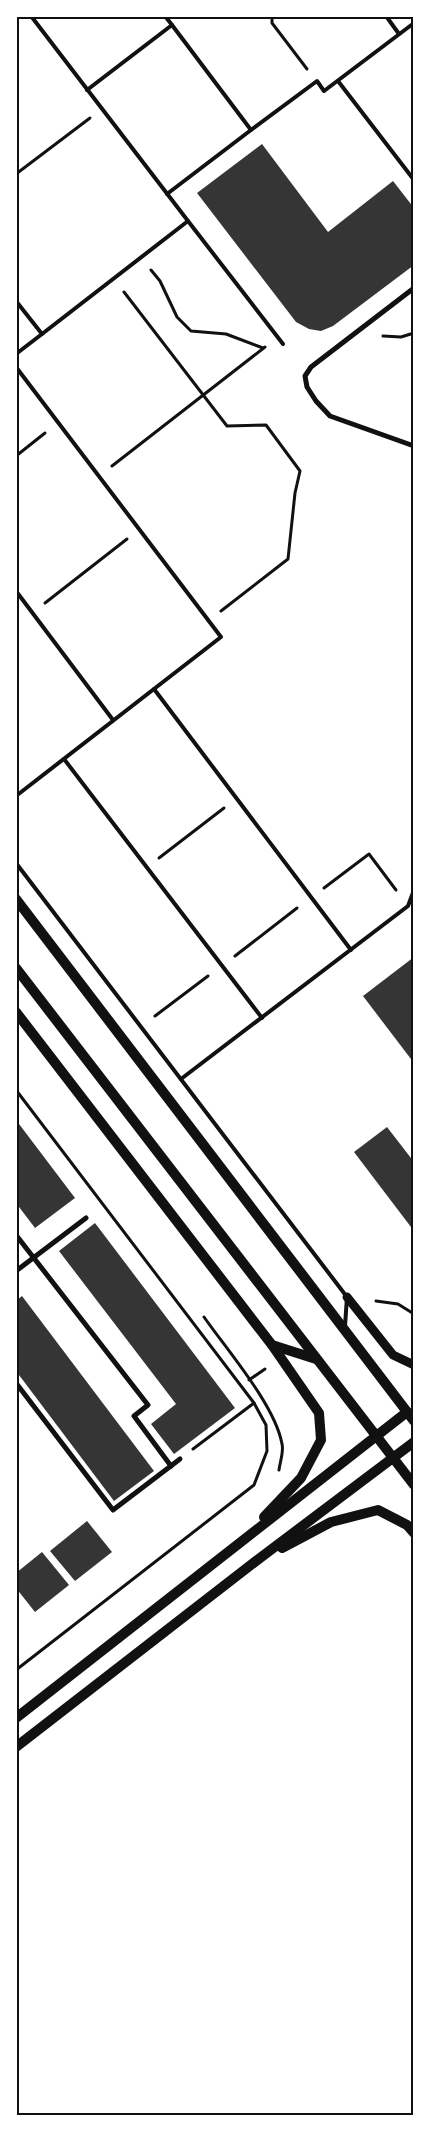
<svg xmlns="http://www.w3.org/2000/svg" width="430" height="2132" font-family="'DejaVu Sans',sans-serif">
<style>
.building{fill:#353535}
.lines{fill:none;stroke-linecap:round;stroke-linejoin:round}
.path{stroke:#111;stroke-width:3}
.service{stroke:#111;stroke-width:4}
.minor{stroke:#111;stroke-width:5}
.tertiary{stroke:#111;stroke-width:9}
.secondary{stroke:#111;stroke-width:10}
.neatline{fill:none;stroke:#111;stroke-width:2}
</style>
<rect width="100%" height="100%" fill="#fff"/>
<g class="building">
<polygon points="262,144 328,232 393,181 414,208 414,265 333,326 321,331 309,329 296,322 197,193"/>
<polygon points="414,957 414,1063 363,996"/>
<polygon points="16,1120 75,1198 35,1228 16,1203"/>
<polygon points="387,1127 414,1162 414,1231 354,1152"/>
<polygon points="95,1223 235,1408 174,1454 151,1424 176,1404 59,1251"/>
<polygon points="22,1296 154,1471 114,1501 16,1371 16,1301"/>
<polygon points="87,1521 112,1552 75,1581 50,1551"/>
<polygon points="42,1552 69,1585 35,1612 16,1588 16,1573"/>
</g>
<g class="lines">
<g class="path">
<polyline points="272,16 272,23 307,69"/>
<polyline points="16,174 90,118"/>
<polyline points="151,270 160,281 177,317 191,331 226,334 263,348"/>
<polyline points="124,292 227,426 266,425 300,471 295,493 288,559 221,611"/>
<polyline points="383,336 401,337 414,333"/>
<polyline points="16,456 45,433"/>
<polyline points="112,466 265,347"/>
<polyline points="45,603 127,539"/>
<polyline points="159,858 224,808"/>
<polyline points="324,888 369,854 396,890"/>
<polyline points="235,956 297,908"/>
<polyline points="155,1016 208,976"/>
<polyline points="16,1090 254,1403 266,1425 267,1451 254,1485 16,1670"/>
<polyline points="376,1301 398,1304 414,1314"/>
<path d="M204 1317C227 1350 275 1405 282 1444 284 1451 280 1462 279 1470"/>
<polyline points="249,1380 265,1369"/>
<polyline points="193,1449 254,1403"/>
</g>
<g class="service">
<polyline points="165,16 172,25"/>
<polyline points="386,16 399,34"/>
<polyline points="338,81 414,180"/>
<polyline points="87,90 172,25 251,130 317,81 324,91 414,23"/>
<polyline points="167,194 251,130"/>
<polyline points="188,221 283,344"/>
<polyline points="16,301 42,334 188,221 31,16"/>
<polyline points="16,354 42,334"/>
<polyline points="16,367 221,637 16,796"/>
<polyline points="16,591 113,720"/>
<polyline points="154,689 351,950"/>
<polyline points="64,759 262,1018"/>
<polyline points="16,863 347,1297 345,1326"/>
<polyline points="181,1079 408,906 414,890"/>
</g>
<g class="minor">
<polyline points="414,288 311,367 305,376 307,387 316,401 330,416 414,446"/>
<polyline points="16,1235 148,1405 134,1416 171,1466"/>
<polyline points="16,1271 86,1218"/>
<polyline points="16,1383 113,1510 180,1459"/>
</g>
<polyline class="tertiary" points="347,1297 393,1355 414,1365"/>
<g class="secondary">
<polyline points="16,899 414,1421"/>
<polyline points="16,968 414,1485"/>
<polyline points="16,1012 272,1345 316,1359"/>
<polyline points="264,1517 301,1478 321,1440 319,1413 272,1345"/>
<polyline points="282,1548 331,1522 378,1510 407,1525 414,1533"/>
<polyline points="16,1718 407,1412"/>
<polyline points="16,1747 256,1561 414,1442"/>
</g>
</g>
<rect width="430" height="2132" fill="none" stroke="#ffffff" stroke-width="35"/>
<rect x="18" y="18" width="394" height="2096" class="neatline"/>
</svg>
